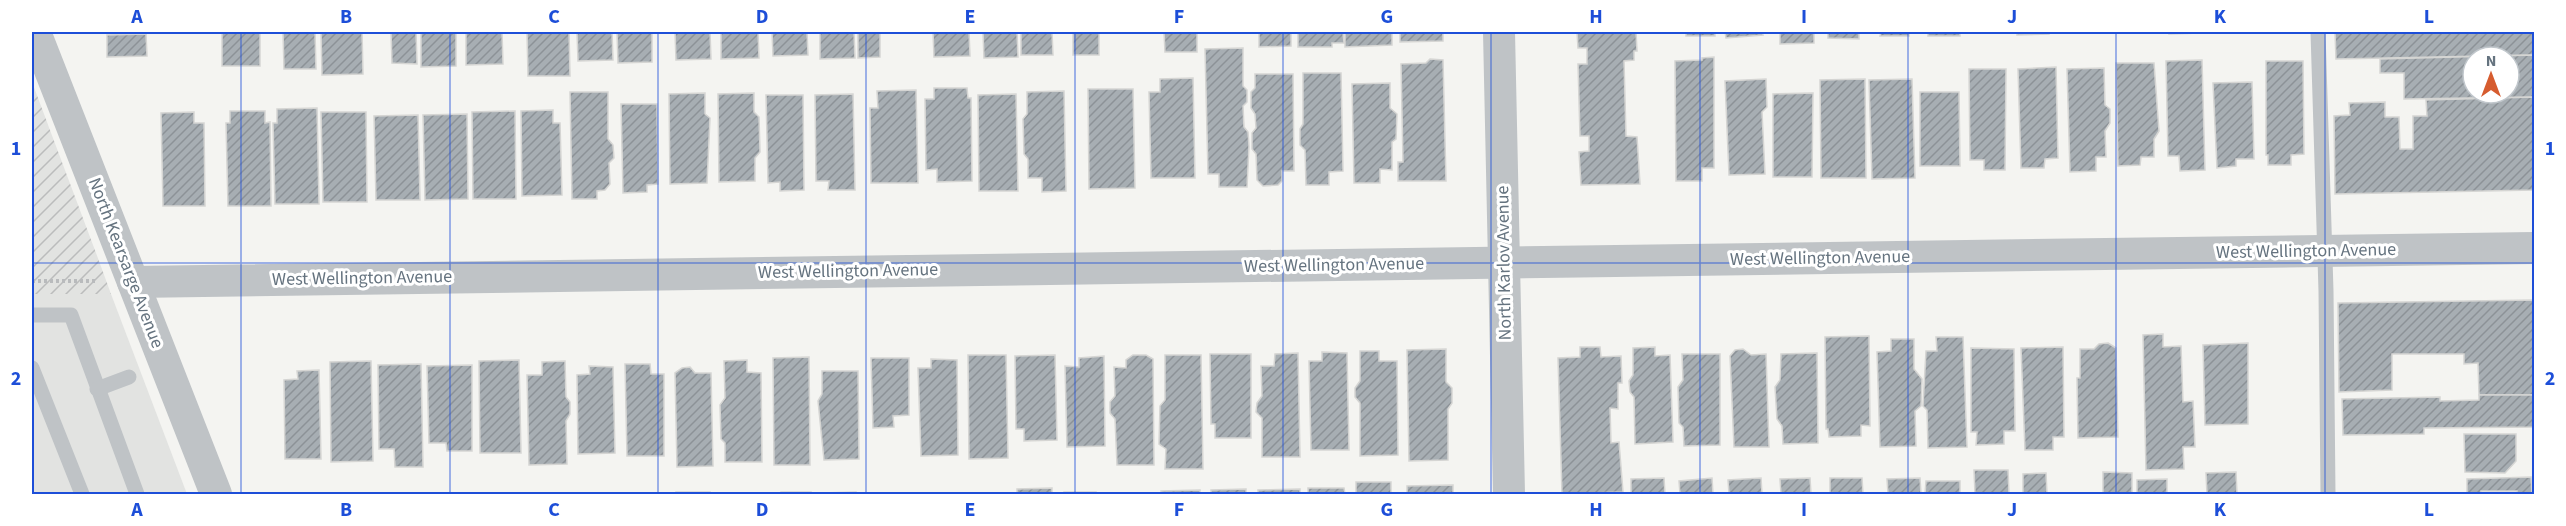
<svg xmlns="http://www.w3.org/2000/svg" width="2566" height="526" font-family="'Source Sans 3',sans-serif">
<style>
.built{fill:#e2e3e1}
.industrial{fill:url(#industrial-furrows)}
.building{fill:url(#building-hatch);stroke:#d5d5d3;stroke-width:1.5;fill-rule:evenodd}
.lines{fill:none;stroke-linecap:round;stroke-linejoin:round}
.path{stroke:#b9bbbd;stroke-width:4;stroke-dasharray:3 3;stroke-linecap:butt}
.service{stroke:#bfc3c6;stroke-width:15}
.minor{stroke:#bfc3c6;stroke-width:32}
.grid{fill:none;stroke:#1d4ed8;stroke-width:1.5;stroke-opacity:0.55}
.labels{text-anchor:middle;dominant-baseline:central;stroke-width:6;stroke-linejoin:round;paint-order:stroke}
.street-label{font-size:18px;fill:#65737f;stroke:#fff}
.neatline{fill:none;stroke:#1d4ed8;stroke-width:2}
.grid-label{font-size:20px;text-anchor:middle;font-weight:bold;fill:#1d4ed8}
</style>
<defs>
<pattern id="industrial-furrows" width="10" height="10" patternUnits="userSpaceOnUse" patternTransform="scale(1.5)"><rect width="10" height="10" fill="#e2e3e1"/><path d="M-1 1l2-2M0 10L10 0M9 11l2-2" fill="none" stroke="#bbbcbc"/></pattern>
<pattern id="building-hatch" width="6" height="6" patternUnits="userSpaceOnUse" patternTransform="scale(1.5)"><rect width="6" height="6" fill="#a7aeb3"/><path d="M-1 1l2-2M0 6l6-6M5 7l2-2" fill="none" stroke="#8c9297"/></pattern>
</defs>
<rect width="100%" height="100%" fill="#f4f4f1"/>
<polygon class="built" points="32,294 111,294 187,494 32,494"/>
<polygon class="industrial" points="32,82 99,261 111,294 32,294"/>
<g class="building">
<rect x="222" y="32" width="38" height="34"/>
<polygon points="283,32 315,32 316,69 284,69"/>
<polygon points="321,32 362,32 363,74 322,75"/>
<polygon points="391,32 416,32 417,64 392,63"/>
<polygon points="421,32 456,32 456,66 421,67"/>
<polygon points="466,32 502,32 503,64 466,65"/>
<polygon points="527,32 569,32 570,76 528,76"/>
<polygon points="577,32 612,32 613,60 578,61"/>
<polygon points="617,32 652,32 652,62 618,63"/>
<polygon points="675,32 710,32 711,59 676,60"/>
<polygon points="721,32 758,32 759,58 721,59"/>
<polygon points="772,32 807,32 808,55 773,56"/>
<polygon points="820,32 854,32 855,58 820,59"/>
<polygon points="858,32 880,32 880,57 858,58"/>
<polygon points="933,32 969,32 970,56 934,57"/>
<polygon points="983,32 1017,32 1018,57 984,58"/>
<polygon points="1021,32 1052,32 1053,55 1021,55"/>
<rect x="1073" y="32" width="26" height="23"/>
<polygon points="1164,32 1197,32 1197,52 1165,52"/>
<polygon points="1259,32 1291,32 1291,46 1259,47"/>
<polygon points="1298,32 1343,32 1344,43 1332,43 1332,47 1298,47"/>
<polygon points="1345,32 1392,32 1392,45 1345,47"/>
<polygon points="1400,32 1443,32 1443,41 1400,42"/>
<polygon points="1577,32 1636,32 1637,51 1634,51 1634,60 1624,61 1626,136 1637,137 1640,184 1581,185 1579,152 1589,151 1589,136 1580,136 1578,64 1587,64 1587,48 1578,48"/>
<rect x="1686" y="32" width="29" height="4"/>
<polygon points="1725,32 1762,32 1763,35 1726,38"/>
<polygon points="1780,32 1814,32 1814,43 1780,44"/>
<polygon points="1828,32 1859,32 1859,39 1828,38"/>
<polygon points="1881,32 1909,32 1909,36 1880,36"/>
<rect x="1928" y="32" width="32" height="4"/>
<polygon points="2017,32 2049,32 2049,34 2017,35"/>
<polygon points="2169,32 2200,32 2200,33 2169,34"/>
<polygon points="2335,32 2533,32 2534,55 2336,59"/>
<polygon points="146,34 147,56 107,57 107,35"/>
<polygon points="1243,48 1243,86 1247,90 1247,102 1243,106 1244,127 1248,132 1249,146 1247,187 1219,187 1219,174 1208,174 1205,49"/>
<path d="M2534 55V97L2404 99V73H2380V59ZM2473 57H2509V93H2473Z"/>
<polygon points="1714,57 1714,168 1702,168 1702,181 1676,181 1675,61 1702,60 1702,58"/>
<polygon points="1430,59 1443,60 1446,181 1398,181 1398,162 1403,162 1401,64 1426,63"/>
<polygon points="2202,60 2205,170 2180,171 2179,156 2168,156 2166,61"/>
<polygon points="2266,61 2303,61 2304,154 2291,155 2291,165 2268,165 2268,155 2266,155"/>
<polygon points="2116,63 2154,63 2159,131 2154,139 2154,157 2141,157 2140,165 2118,166"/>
<polygon points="2056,67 2058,158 2045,159 2044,168 2021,168 2018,69"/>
<polygon points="2104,68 2105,105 2110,109 2110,123 2105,131 2106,157 2096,157 2096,171 2070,172 2067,69"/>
<polygon points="1969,69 2006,69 2005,170 1984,170 1984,160 1970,160"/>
<polygon points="1303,73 1341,73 1343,171 1329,172 1329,185 1306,185 1305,150 1300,145 1300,129 1303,124"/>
<polygon points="1255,74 1293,74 1294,171 1282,171 1282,181 1278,185 1263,186 1257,180 1256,154 1252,149 1252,133 1256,128 1255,114 1251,108 1251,92 1255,88"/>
<polygon points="1193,78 1195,178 1151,178 1149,92 1160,92 1160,79"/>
<polygon points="1766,79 1767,107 1762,112 1765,174 1729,175 1725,81"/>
<polygon points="1865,79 1866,178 1821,178 1820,80"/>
<polygon points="1912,79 1915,178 1872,179 1869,80"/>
<polygon points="2252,82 2254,159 2236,159 2236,166 2217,168 2213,83"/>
<polygon points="1390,83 1390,108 1397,114 1396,139 1392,142 1392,170 1380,169 1380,183 1354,183 1352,84"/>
<polygon points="934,88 967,88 968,98 971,98 972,181 937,182 937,169 926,170 925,99 934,99"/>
<polygon points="1088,89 1133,89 1135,188 1089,189"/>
<polygon points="916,90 918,183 871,183 870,108 878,108 877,91"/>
<polygon points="1064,91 1066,191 1042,192 1042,178 1028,178 1028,159 1024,154 1023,119 1027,114 1027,92"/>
<polygon points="570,92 608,92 608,139 613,145 614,158 609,163 610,184 605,190 597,191 597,199 572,199"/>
<polygon points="1920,92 1959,92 1960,166 1920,166"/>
<polygon points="705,93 705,114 710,118 707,183 670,184 669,94"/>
<polygon points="754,93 754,112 759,117 760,152 755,158 755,181 719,182 718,94"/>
<polygon points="1813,93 1812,177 1773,177 1773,94"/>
<polygon points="853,94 855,190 828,190 829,181 816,181 815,95"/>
<polygon points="1016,94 1018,191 979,191 978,95"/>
<polygon points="766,95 803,95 804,190 780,191 780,182 768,183"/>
<polygon points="2534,97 2534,190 2335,194 2334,116 2350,115 2349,103 2385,102 2385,117 2399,117 2400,149 2413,149 2413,116 2427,116 2426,100"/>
<polygon points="621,104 657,104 658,184 647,185 647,192 623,193"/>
<polygon points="317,108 319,204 275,204 273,123 277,123 277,109"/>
<polygon points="553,110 553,123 560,123 562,195 522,196 521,111"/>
<polygon points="230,111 265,111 265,123 270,122 271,206 228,206 226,123 230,123"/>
<polygon points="515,111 516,199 473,199 472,112"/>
<polygon points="194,112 194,123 204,123 205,206 163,206 161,113"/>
<polygon points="321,112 366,112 367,202 323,202"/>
<polygon points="467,114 468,199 425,200 423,115"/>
<polygon points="418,115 420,200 376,200 374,116"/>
<polygon points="2534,300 2534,395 2479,395 2478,363 2464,364 2464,354 2392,354 2392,390 2339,392 2338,303"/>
<polygon points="2163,334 2163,347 2181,346 2183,402 2193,401 2195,447 2183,447 2184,469 2146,470 2143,335"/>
<polygon points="1869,336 1870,426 1861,425 1861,436 1829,437 1828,429 1826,429 1825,337"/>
<polygon points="1936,337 1963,337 1967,447 1928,448 1927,410 1923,406 1926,351 1937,351"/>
<polygon points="1891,339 1914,339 1914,369 1922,379 1921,406 1915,411 1916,446 1880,447 1877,352 1891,351"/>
<polygon points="2108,343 2116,348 2118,437 2078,438 2077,378 2080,378 2080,349 2094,349 2099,344"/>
<polygon points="2248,343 2248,424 2205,425 2203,345"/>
<polygon points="1580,347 1600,347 1601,357 1621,356 1622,383 1618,383 1618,409 1610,408 1611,443 1619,442 1623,492 1562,494 1558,358 1580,357"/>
<polygon points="1655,347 1655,356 1670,355 1673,442 1635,444 1634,397 1630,392 1629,381 1633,375 1633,348"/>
<polygon points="2063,347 2064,437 2053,437 2053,450 2025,450 2021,348"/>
<polygon points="1971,348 2014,349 2015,431 2004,431 2004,444 1976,445 1977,432 1971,432"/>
<polygon points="1446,349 1446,382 1452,388 1452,403 1448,409 1448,460 1409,461 1407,350"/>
<polygon points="1743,349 1751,355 1766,354 1769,447 1734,447 1730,356 1735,350"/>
<polygon points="1360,351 1379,351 1379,361 1397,361 1398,455 1360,456 1360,403 1355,397 1355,388 1360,381"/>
<polygon points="1322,352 1347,353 1349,450 1311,450 1309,361 1322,361"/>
<polygon points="1298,353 1300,457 1262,457 1262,418 1256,412 1257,403 1262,396 1261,366 1274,366 1275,354"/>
<polygon points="1817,353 1818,443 1783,444 1782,426 1777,419 1775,387 1780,380 1781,354"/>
<polygon points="1210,354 1251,354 1251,438 1215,438 1215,424 1211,424"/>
<polygon points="1682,354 1720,354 1720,445 1684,446 1683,427 1679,423 1678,387 1683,380"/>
<polygon points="968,355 1006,355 1008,458 969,459"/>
<polygon points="1055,355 1057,440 1024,441 1024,429 1016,429 1015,356"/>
<polygon points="1133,355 1146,355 1153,359 1154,465 1117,465 1115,419 1110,413 1110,402 1115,396 1114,367 1126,368 1126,360"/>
<polygon points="1165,355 1201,355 1203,469 1165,469 1166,449 1159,444 1160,406 1165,400"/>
<polygon points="1104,356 1105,446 1067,447 1065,366 1079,367 1079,358"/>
<polygon points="809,357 810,465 774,465 773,358"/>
<polygon points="871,358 909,358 909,415 893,416 894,427 873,428"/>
<polygon points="931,359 957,360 958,455 921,456 918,368 931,368"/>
<polygon points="519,360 521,453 480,453 479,361"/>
<polygon points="747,360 747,372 761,373 762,462 725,462 725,443 721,439 720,405 725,398 724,361"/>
<polygon points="371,361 373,461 331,462 330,362"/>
<polygon points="565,361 566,397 570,402 570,414 566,421 567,464 529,465 527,375 542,375 542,362"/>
<polygon points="421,364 423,467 395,467 394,449 379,449 378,365"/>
<polygon points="625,364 650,364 651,374 664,374 664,456 627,456"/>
<polygon points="472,365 472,451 447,451 446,443 429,443 427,366"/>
<polygon points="589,366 613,367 615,453 578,454 577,375 590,374"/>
<polygon points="690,367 695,373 711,373 713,466 677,467 675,373 682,368"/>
<polygon points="319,370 321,459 285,459 284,380 298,379 297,371"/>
<polygon points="822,371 858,371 859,459 824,460 818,401 822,394"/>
<polygon points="2479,395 2534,395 2534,427 2424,428 2424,434 2343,435 2342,399 2440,397 2440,401 2479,400"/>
<polygon points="2464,434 2516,434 2516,461 2505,473 2465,472"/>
<polygon points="1974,470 2008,470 2009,494 1975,494"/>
<polygon points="2103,472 2132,473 2132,494 2103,494"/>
<polygon points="2236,472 2237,494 2207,494 2206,473"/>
<polygon points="2046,473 2047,494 2023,494 2023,474"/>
<polygon points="2531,477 2532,494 2517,494 2517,491 2481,491 2481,494 2467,494 2467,479"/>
<polygon points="1664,478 1665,494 1631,494 1631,479"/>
<polygon points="1712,478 1713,494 1680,494 1679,481"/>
<polygon points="1761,478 1762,494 1729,494 1728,480"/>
<polygon points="1810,478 1811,494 1781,494 1780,479"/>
<polygon points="1830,478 1862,478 1863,494 1830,494"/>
<polygon points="1920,478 1921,494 1888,494 1887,479"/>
<polygon points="2167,479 2167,494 2137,494 2137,480"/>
<polygon points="1926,481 1960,481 1960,494 1925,494"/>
<rect x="1356" y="482" width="35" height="12"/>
<polygon points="1453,485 1453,494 1407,494 1407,486"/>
<polygon points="1052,488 1052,494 1017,494 1017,489"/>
<polygon points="1308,488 1344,488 1345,494 1308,494"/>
<polygon points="1246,489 1246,494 1211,494 1211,490"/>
<polygon points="1300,489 1300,494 1258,494 1258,490"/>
<polygon points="1200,490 1200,494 1161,494 1161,491"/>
<rect x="676" y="492" width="34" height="2"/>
<rect x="781" y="492" width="30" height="2"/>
<polygon points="856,492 856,494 821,494 821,493"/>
<rect x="1064" y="492" width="32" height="2"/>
</g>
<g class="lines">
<polyline class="path" points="32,281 97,281"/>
<g class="service">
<polyline points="2318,32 2326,291 2328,494"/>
<polyline points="32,315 71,315 137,494"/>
<polyline points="32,368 82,494"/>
<polyline points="97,389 129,377"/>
</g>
<g class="minor">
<polyline points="35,32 216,494"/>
<polyline points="1499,32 1509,494"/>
<polyline points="133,282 2534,248"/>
</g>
</g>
<path class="grid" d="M241 32V494M450 32V494M658 32V494M866 32V494M1075 32V494M1283 32V494M1491 32V494M1700 32V494M1908 32V494M2116 32V494M2325 32V494M32 263H2534"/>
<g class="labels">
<g class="street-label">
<text transform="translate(2306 251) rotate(-1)">West Wellington Avenue</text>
<text transform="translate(1820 258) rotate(-1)">West Wellington Avenue</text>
<text transform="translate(126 263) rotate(69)">North Kearsarge Avenue</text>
<text transform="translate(1504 263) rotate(-91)">North Karlov Avenue</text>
<text transform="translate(1334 265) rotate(-1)">West Wellington Avenue</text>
<text transform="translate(848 271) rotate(-1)">West Wellington Avenue</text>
<text transform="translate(362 278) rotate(-1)">West Wellington Avenue</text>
</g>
</g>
<rect width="2566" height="526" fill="none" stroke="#ffffff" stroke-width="66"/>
<g transform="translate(2491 75)"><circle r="28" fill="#ffffff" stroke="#c1c7cc" stroke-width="1.5"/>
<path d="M0-4.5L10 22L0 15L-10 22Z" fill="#d65c2f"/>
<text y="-9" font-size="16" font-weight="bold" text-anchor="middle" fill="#65737f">N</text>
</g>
<rect x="33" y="33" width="2500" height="460" class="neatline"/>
<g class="grid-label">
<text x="137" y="23">A</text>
<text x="346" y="23">B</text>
<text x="554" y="23">C</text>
<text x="762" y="23">D</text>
<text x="970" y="23">E</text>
<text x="1179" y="23">F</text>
<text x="1387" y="23">G</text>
<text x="1596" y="23">H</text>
<text x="1804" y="23">I</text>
<text x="2012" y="23">J</text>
<text x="2220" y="23">K</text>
<text x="2429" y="23">L</text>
<text x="16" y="155">1</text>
<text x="2550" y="155">1</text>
<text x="16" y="385">2</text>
<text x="2550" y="385">2</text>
<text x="137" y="516">A</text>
<text x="346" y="516">B</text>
<text x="554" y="516">C</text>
<text x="762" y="516">D</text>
<text x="970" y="516">E</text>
<text x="1179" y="516">F</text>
<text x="1387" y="516">G</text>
<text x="1596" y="516">H</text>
<text x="1804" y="516">I</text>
<text x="2012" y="516">J</text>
<text x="2220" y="516">K</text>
<text x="2429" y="516">L</text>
</g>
</svg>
